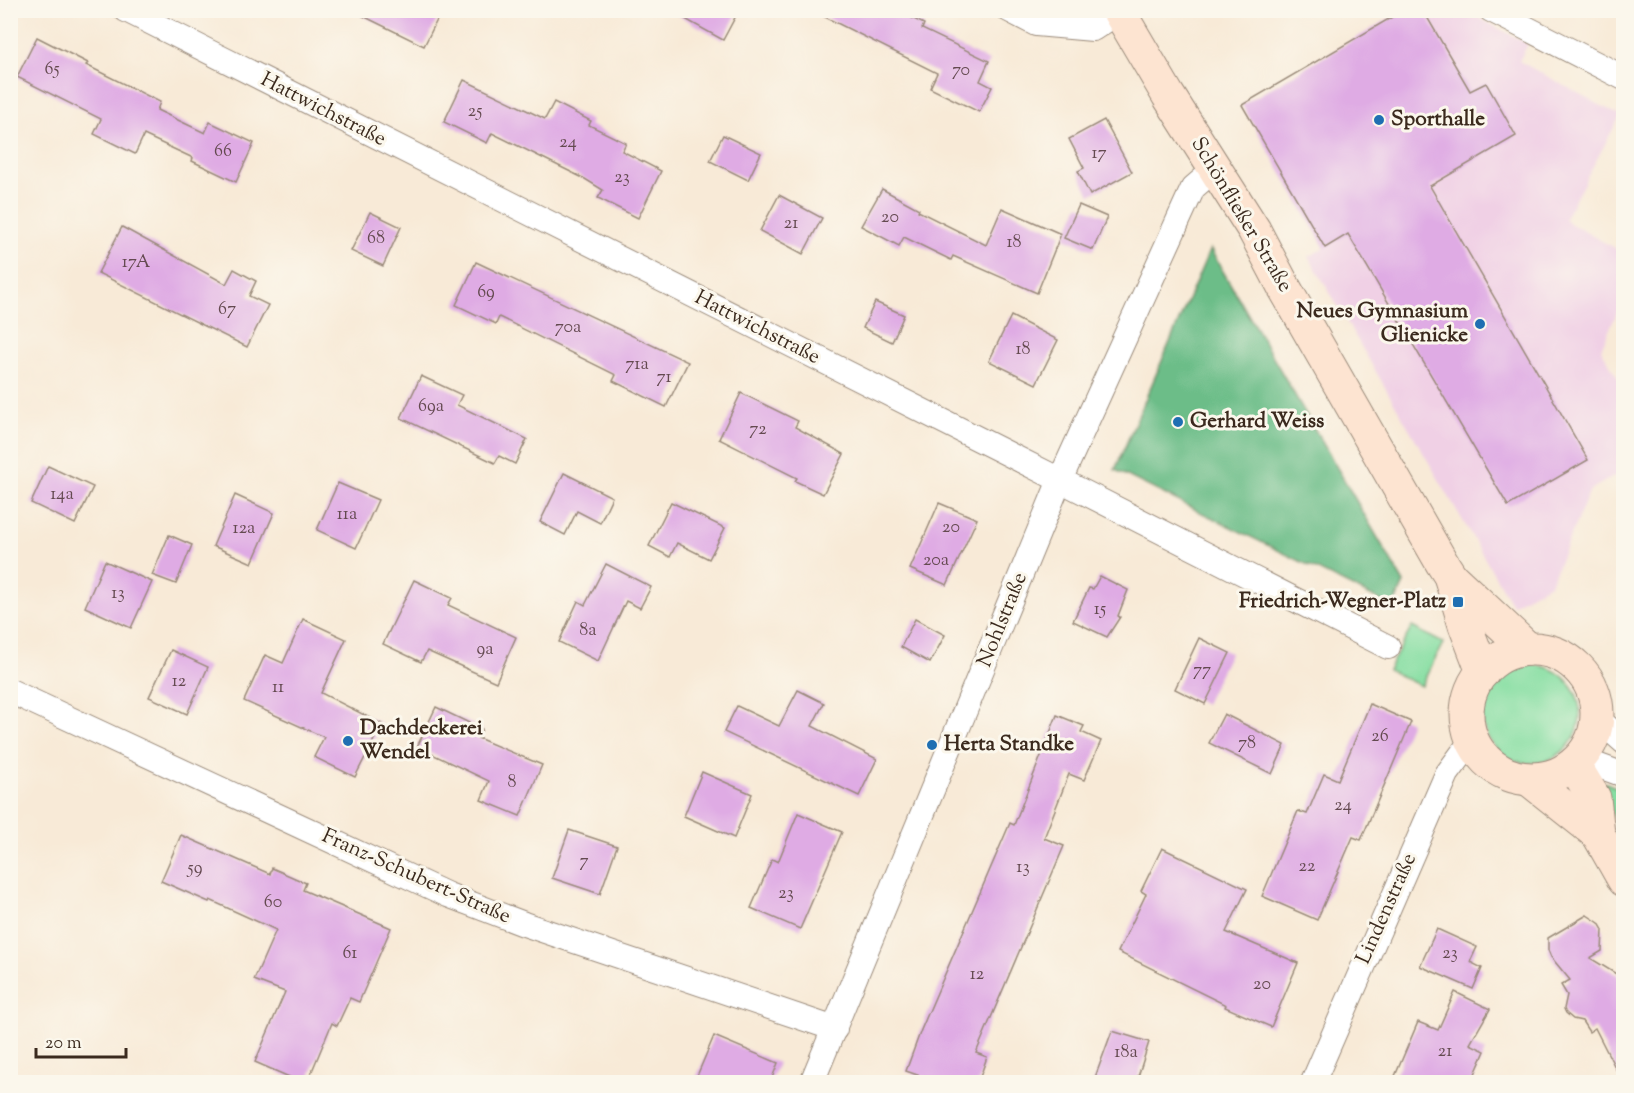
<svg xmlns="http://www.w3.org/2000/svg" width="1634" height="1093" font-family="'Sorts Mill Goudy',serif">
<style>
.built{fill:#f0d0e5}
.green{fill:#86dea2;stroke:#608460;stroke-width:1.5}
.forest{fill:#6cbd88;stroke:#547453;stroke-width:1.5}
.building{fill:#dfabe4}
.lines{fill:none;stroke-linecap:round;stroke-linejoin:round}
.minor-casing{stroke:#9a8a7a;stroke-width:26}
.secondary-casing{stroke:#9a8a7a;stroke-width:35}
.minor{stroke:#fff;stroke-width:24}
.secondary{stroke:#fde4d1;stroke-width:33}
.poi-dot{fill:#1f6fb2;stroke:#fbf7ec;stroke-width:2}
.labels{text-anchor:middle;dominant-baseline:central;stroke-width:6;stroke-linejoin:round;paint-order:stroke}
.number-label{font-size:18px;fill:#644a50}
.street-label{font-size:21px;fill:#3b2a1e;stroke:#fbf7ec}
.poi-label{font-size:21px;font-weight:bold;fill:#3b2a1e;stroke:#fbf7ec;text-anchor:start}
</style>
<rect width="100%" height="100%" fill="#fbf7ec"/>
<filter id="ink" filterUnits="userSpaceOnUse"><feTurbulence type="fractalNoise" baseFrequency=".0167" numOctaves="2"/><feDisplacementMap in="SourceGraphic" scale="12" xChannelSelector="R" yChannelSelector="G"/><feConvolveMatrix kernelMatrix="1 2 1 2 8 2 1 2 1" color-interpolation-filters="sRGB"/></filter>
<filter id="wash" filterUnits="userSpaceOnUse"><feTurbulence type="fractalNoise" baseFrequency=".008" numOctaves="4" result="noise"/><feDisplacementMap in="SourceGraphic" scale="24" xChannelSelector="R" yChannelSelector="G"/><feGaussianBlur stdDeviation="1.35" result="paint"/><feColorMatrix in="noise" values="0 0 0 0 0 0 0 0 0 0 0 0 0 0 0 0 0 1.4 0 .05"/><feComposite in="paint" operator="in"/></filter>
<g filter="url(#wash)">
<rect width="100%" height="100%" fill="#f8ead7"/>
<polygon class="built" points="1464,10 1528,44 1519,61 1620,116 1564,220 1623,253 1623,299 1601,349 1623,387 1623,471 1590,490 1550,584 1512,605 1309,257 1325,247 1242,105 1404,11"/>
<g class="green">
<polygon points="1412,627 1443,643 1421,686 1388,670"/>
<circle cx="1531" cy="714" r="49"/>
<polygon points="1606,783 1623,790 1623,834 1600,790"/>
</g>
<polygon class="forest" points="1210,249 1404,583 1393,607 1115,470"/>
<g id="blocks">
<g class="building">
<polygon points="351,10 442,10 424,46"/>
<polygon points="669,10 739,10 723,40"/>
<polygon points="811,10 896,10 924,24 922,29 989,61 980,81 992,87 979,112 930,88 937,73"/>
<polygon points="1404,10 1423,10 1470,91 1486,83 1516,136 1430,186 1588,460 1508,506 1348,234 1325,248 1242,105"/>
<polygon points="37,37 88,63 86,65 160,102 157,110 205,133 210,122 254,143 236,182 192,161 193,158 144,135 135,154 94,134 101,119 17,77"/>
<polygon points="464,80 545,119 554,102 591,121 589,125 626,143 622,151 661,171 638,218 598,198 603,190 585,179 492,133 487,143 444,122"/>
<polygon points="1104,120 1132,172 1090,195 1078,171 1084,168 1069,139"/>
<polygon points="723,135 761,153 748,180 710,161"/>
<polygon points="882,189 919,209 918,211 986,245 1002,208 1061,234 1037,293 953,256 951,260 904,237 899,246 861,226"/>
<polygon points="779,195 822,218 803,254 760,231"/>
<polygon points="1079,205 1107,217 1093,250 1064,238"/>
<polygon points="370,212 401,227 383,266 351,251"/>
<polygon points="122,227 226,284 234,269 256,281 249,296 268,305 247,347 98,273"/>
<polygon points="476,262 688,362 666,407 613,381 616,375 499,317 496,324 456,305"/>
<polygon points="875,302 904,315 892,342 863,328"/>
<polygon points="1011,316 1058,340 1036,384 989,361"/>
<polygon points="421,376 462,395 457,405 527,439 515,464 499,456 495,463 401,418"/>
<polygon points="741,393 798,421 795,427 844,454 823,494 795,481 797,478 719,439"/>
<polygon points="48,466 93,487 75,524 31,503"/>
<polygon points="564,473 612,497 600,523 577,511 565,535 540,522"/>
<polygon points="338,483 378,500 356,548 317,530"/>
<polygon points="235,495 274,513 252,563 213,546"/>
<polygon points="671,502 725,528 709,559 677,543 670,557 649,546"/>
<polygon points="939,503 977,519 947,585 910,569"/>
<polygon points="169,535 192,545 176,584 152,575"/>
<polygon points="105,561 152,582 131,628 85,607"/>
<polygon points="606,564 651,587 640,608 626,601 598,661 559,642 578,601 585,605"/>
<polygon points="1100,576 1128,590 1118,616 1120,617 1107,637 1073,621 1089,588 1093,589"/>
<polygon points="414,580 452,598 448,605 516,637 496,682 427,651 421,662 383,644"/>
<polygon points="303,619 346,639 321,693 382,724 355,777 314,757 324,737 244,701 265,655 283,663"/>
<polygon points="915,619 945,635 930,663 901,647"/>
<polygon points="1199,638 1230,653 1205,704 1175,689"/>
<polygon points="171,650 208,667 187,714 149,697"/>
<polygon points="798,690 824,703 812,726 877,759 859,796 724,732 737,706 779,726"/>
<polygon points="1370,704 1411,722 1361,840 1353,837 1317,920 1262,896 1298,811 1307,814 1324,774 1338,780"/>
<polygon points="436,707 482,729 478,738 542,765 520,816 481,800 489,781 417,747"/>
<polygon points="1224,714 1285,745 1272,774 1209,743"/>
<polygon points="1057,715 1084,726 1081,732 1101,741 1084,780 1069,774 1044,838 1064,846 976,1053 987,1057 978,1083 940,1083 906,1071 921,1030 1010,823 1014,825"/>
<polygon points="702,772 752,794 734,838 684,816"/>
<polygon points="798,813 842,832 800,929 751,908 772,859 778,862"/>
<polygon points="569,830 617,846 600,894 552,878"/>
<polygon points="181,835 270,874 272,868 306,883 303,890 391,928 359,1002 350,998 337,1026 332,1023 307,1083 303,1083 255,1062 285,992 254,980 276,930 210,900 209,902 161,881"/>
<polygon points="1162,848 1247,889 1226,932 1298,963 1271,1027 1225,1007 1226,1005 1118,952 1146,894 1141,891"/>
<polygon points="1587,915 1599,923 1603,930 1602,951 1590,958 1618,975 1622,984 1619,995 1623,1003 1623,1083 1595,1028 1589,1032 1582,1021 1573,1019 1566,1013 1564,1009 1567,995 1561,985 1570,980 1551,957 1548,950 1548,938"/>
<polygon points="1437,929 1477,947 1470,962 1482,968 1473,989 1420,966"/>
<polygon points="1455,992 1490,1009 1470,1044 1485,1051 1471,1083 1392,1083 1418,1022 1438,1030"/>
<polygon points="1112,1031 1149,1042 1136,1083 1093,1083"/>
<polygon points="714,1036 778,1063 770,1083 694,1083"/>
</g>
</g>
</g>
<g filter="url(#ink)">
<use href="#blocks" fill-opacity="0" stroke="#9a8a7a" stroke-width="1.5"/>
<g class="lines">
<g class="minor-casing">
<g id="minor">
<polyline points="126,10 1060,480 1388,647"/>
<polyline points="1009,10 1036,24 1093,29 1122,10"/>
<polyline points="1491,10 1624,78"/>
<polyline points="10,691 448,895 524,924 835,1029"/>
<polyline points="1598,719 1624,742"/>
<polyline points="1580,759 1624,775"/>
<polyline points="812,1082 1060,480 1193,188 1215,169"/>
<polyline points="1313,1082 1447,774 1472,740"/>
</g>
</g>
<g class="secondary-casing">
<g id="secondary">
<polyline points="1118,10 1168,95 1254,230 1284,287 1442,563 1451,577 1528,649"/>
<polyline points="1451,579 1465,625 1483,672"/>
<circle cx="1532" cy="714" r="65"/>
<polyline points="1574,765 1594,798 1598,834"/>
<polyline points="1530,780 1598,834 1624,880"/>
</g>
</g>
<use href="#minor" class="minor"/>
<use href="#secondary" class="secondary"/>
</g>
</g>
<g class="poi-dot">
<circle cx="1379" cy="120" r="6"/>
<circle cx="1480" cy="324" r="6"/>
<circle cx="1178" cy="422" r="6"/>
<rect x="1452" y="596" width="12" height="12" rx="3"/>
<circle cx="348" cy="741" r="6"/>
<circle cx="932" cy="745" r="6"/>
</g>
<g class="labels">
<g class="number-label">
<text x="52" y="70">65</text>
<text x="961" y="71">70</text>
<text x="475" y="112">25</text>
<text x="568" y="143">24</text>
<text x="223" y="152">66</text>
<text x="1099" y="154">17</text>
<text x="622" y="178">23</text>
<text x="890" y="218">20</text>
<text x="791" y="224">21</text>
<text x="376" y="239">68</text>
<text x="1014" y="243">18</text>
<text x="136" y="263">17A</text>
<text x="486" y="293">69</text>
<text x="227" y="310">67</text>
<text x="568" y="328">70a</text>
<text x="1023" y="350">18</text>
<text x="637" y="365">71a</text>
<text x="664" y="378">71</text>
<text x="431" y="407">69a</text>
<text x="758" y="430">72</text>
<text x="62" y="495">14a</text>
<text x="347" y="515">11a</text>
<text x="951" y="528">20</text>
<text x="244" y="529">12a</text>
<text x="936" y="561">20a</text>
<text x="118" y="594">13</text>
<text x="1100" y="610">15</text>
<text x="588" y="631">8a</text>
<text x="485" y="650">9a</text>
<text x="1202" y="671">77</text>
<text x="179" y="682">12</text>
<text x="278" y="688">11</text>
<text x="1380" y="737">26</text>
<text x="1247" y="744">78</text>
<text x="512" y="783">8</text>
<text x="1343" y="806">24</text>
<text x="584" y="862">7</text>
<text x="1307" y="867">22</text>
<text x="1023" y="868">13</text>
<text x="195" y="869">59</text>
<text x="786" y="894">23</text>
<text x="273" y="903">60</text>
<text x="350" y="954">61</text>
<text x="1450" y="954">23</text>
<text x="977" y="975">12</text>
<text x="1262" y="985">20</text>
<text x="1445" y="1052">21</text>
<text x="1126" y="1053">18a</text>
</g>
<g class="street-label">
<text transform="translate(323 110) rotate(27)">Hattwichstraße</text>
<text transform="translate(1241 215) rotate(59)">Schönfließer Straße</text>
<text transform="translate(757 328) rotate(27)">Hattwichstraße</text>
<text transform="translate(1003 620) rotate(-68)">Nohlstraße</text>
<text transform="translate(416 877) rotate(24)">Franz-Schubert-Straße</text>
<text transform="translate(1387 909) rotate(-66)">Lindenstraße</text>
</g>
<g class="poi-label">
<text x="1391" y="120">Sporthalle</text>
<text x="1468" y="312" text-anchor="end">Neues Gymnasium<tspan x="1468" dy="24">Glienicke</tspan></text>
<text x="1190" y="422">Gerhard Weiss</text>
<text x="1446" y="602" text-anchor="end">Friedrich-Wegner-Platz</text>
<text x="360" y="729">Dachdeckerei<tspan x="360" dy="24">Wendel</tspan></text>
<text x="944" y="745">Herta Standke</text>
</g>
</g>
<rect width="1634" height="1093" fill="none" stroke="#fbf7ec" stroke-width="36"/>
<path d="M36 1048v9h90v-9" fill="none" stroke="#3b2a1e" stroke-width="3"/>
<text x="45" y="1048" font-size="18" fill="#3b2a1e" stroke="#fbf7ec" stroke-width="4.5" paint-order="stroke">20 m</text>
</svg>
